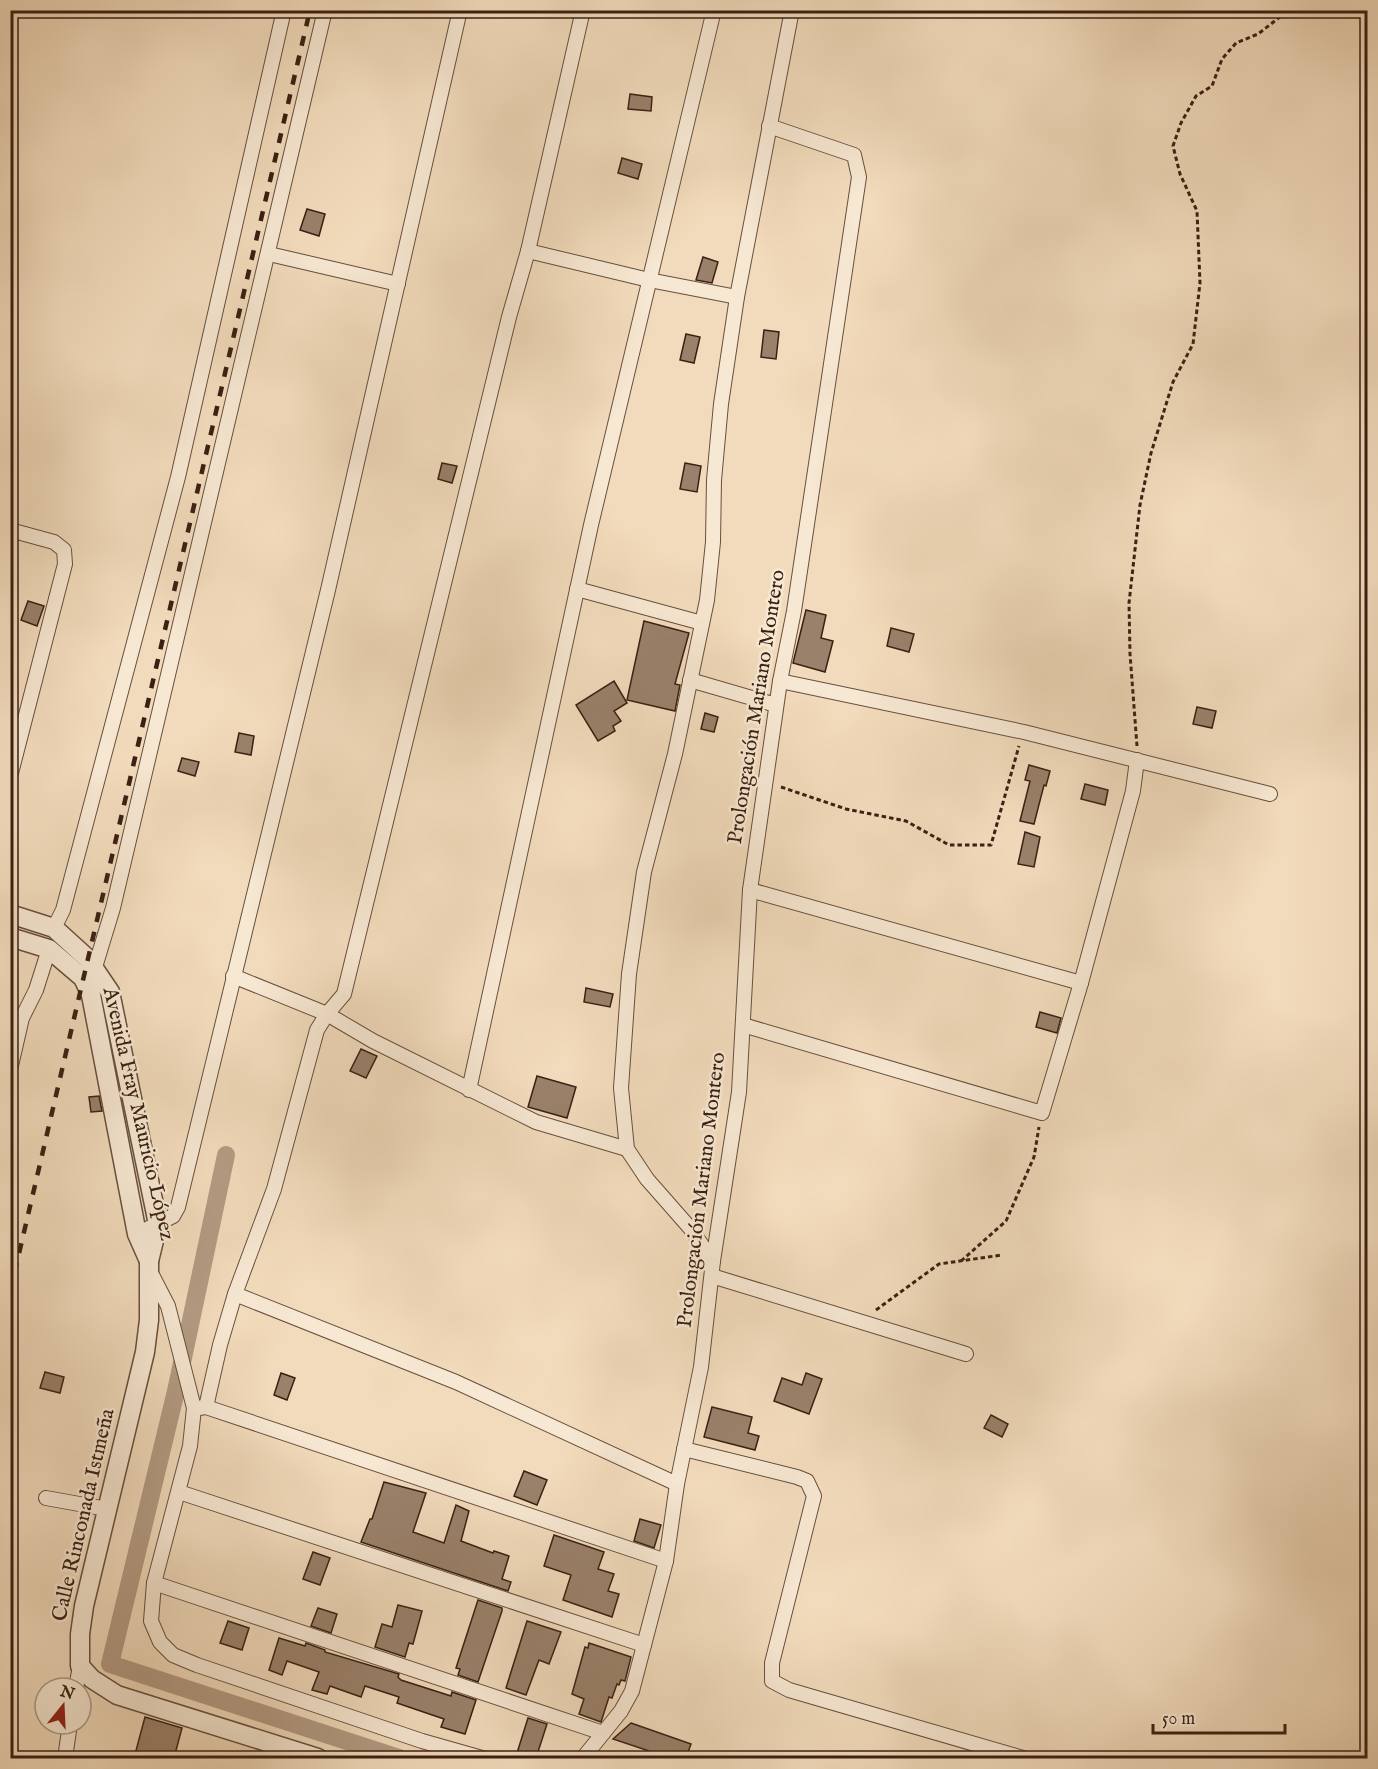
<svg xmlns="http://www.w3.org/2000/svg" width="1378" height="1769" font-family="'IM FELL English',serif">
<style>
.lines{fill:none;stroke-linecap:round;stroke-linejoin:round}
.canal{stroke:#b39b83;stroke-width:18}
.building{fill:#9a816b;stroke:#3a2013;stroke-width:1.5}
.minor-casing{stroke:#684f3d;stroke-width:16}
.tertiary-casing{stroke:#684f3d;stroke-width:21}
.path{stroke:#3a2013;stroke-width:3;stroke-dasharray:4.5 3;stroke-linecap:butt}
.minor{stroke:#f7e8d3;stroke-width:14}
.tertiary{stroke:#f7e8d3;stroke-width:18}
.rail{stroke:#3a2013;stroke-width:4.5;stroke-dasharray:10 10;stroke-linecap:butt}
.labels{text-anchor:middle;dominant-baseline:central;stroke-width:5;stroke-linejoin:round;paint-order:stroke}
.street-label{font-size:21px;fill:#3a2013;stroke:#f7e8d3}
</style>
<rect width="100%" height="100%" fill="#f2dbbc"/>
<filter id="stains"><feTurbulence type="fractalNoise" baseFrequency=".00333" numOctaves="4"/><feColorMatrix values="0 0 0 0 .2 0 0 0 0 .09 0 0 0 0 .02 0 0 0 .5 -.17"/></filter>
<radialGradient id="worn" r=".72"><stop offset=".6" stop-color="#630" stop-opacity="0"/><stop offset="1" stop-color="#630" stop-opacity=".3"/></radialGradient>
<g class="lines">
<polyline class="canal" points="226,1155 176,1391 110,1664 399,1758"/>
</g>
<g class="building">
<polygon points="630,94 652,97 651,111 628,109"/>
<polygon points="622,158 642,164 638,179 618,173"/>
<polygon points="307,209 325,214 319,236 300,230"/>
<polygon points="703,257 718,262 712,283 696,280"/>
<polygon points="764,330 779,332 776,359 761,357"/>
<polygon points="686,334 700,337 694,363 680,360"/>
<polygon points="442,463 457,466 452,483 438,479"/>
<polygon points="685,463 701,466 697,492 680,489"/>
<polygon points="28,601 44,606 37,626 21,620"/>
<polygon points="806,610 826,615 821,638 833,641 825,672 793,663"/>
<polygon points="644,621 689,633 675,684 680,685 675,711 627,700"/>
<polygon points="891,628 914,634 909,652 887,646"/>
<polygon points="614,681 627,703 614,711 621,721 613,726 615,731 598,741 576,705"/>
<polygon points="1197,707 1216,711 1212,728 1193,724"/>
<polygon points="705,713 718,717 714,732 701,729"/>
<polygon points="239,733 254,736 251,755 235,752"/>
<polygon points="182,758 199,762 195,776 178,771"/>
<polygon points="1029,765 1050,771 1046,786 1044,785 1034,824 1020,821 1030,781 1025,780"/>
<polygon points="1085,784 1108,790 1105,805 1081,799"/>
<polygon points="1025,832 1040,837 1034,867 1018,864"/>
<polygon points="586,988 613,994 610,1007 584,1002"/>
<polygon points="1040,1012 1061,1018 1057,1033 1036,1027"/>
<polygon points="361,1049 377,1056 366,1078 350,1071"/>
<polygon points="537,1076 576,1087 567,1118 528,1107"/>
<polygon points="99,1096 102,1111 91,1112 89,1097"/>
<polygon points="45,1372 64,1377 60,1393 40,1388"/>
<polygon points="281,1373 295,1378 287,1400 274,1395"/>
<polygon points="806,1373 822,1379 809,1414 774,1401 782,1378 802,1385"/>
<polygon points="712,1407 752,1417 748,1433 759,1436 755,1450 704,1437"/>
<polygon points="991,1415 1008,1424 1002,1437 984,1428"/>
<polygon points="524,1471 547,1480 537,1505 514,1496"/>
<polygon points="384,1482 426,1493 413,1532 444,1543 456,1505 469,1511 461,1541 493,1553 494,1551 509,1556 502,1579 511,1582 508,1591 361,1542 370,1519 372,1519"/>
<polygon points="640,1519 661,1525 654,1548 634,1541"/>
<polygon points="554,1535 604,1552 598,1569 614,1574 608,1591 619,1594 612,1617 563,1600 571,1575 544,1566"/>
<polygon points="313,1552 330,1558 320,1585 303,1579"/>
<polygon points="478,1600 502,1608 502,1611 478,1682 458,1675 460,1669 456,1668"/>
<polygon points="398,1605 422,1611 413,1644 409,1643 405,1657 375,1647 382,1624 392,1627"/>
<polygon points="318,1608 337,1614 331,1633 311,1626"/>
<polygon points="228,1621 249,1628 242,1650 220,1643"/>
<polygon points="527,1621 561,1632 549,1664 539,1660 526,1695 506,1688"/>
<polygon points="279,1638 305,1646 306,1643 325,1650 325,1652 399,1674 398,1677 401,1680 451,1696 452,1692 476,1700 465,1734 441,1727 444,1719 397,1703 399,1697 365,1686 361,1697 330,1686 327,1694 312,1690 319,1672 287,1661 282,1675 269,1670"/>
<polygon points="589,1643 631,1657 625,1681 621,1680 619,1685 617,1684 612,1698 609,1697 601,1722 579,1714 584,1699 572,1694 585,1647 588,1648"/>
<polygon points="145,1717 182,1728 174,1758 134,1758"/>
<polygon points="528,1718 547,1724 536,1758 517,1753"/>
<polygon points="631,1723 691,1744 686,1758 670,1758 613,1739"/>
</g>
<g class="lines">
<g class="minor-casing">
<g id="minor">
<polyline points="1357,10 1368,13"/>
<polyline points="528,251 649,280 737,297"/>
<polyline points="269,254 398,284"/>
<polyline points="10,530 54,542 64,550 65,564 10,777"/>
<polyline points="577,589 702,623"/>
<polyline points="690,680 776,705"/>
<polyline points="780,681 1024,732 1270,794"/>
<polyline points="750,890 1081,983"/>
<polyline points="54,928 63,910 178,477 284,10"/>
<polyline points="233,976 327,1014 373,1041 536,1122 627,1149"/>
<polyline points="92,977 113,908 325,10"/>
<polyline points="743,1025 1042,1113 1081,983 1133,791 1137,760"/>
<polyline points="10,1070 22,1018 36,990 49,949"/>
<polyline points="469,1090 591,525 714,10"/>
<polyline points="137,1234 173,1216 178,1207 328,590 460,10"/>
<polyline points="713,1261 690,1228 647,1179 627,1149 621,1088 629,974 644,872 675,754 707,600 713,542 714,480 721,404 737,297 792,10"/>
<polyline points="151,1273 168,1306 194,1408 190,1446 154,1583 151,1621 160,1642 173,1655 197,1665 422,1741 482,1758"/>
<polyline points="712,1276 966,1354"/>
<polyline points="235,1294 456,1382 677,1484"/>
<polyline points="206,1407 220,1345 235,1294 274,1189 317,1030 327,1014 344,994 509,317 528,251 583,10"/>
<polyline points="199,1408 206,1407 666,1561"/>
<polyline points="684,1449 797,1477 807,1481 814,1496 772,1663 772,1681 789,1690 1023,1758"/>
<polyline points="179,1492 644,1645"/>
<polyline points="46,1498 107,1509"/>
<polyline points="154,1583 603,1733"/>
<polyline points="76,1688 80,1666"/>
<polyline points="65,1758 70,1724"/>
<polyline points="583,1758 621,1711 632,1691 666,1561 677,1484 701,1367 713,1261 739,1092 750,890 780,681 794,611 859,177 854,155 769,126"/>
</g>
</g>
<g class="tertiary-casing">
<g id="tertiary">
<polyline points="10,914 54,928 87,958 110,992 158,1224 149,1261 149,1320 145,1352 84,1606 80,1634 80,1666 92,1679 117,1695 318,1758"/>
<polyline points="10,937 49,949 83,978 91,995 137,1234 149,1261"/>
</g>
</g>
<g class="path">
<polyline points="1137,746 1130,654 1129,603 1140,505 1151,453 1173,382 1193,344 1200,283 1197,211 1180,174 1173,146 1181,123 1196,96 1212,86 1222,59 1236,43 1258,34 1289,10"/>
<polyline points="781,787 846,809 906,821 949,845 991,845 1019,746"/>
<polyline points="961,1261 1006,1221 1034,1157 1039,1127"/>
<polyline points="876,1310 939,1264 1002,1255"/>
</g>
<use href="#minor" class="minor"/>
<use href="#tertiary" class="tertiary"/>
<polyline class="rail" points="10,1292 310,10"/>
</g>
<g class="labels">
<g class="street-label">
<text transform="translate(757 707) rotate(-81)">Prolongación Mariano Montero</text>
<text transform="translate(138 1114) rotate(77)">Avenida Fray Mauricio López</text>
<text transform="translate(702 1190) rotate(-83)">Prolongación Mariano Montero</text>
<text transform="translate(84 1515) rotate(-77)">Calle Rinconada Istmeña</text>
</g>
</g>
<rect width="1378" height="1769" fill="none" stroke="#f2dbbc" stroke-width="36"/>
<rect x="12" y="12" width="1354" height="1745" fill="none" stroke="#3a2013" stroke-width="3"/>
<rect x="18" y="18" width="1342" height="1733" fill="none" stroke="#3a2013" stroke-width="1.5"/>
<g transform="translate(63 1706) rotate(18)"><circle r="28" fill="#f7e8d3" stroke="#ab9886" stroke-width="1.5"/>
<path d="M0-4.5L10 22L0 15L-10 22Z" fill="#8f2418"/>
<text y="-9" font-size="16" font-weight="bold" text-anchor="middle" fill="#3a2013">N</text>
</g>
<path d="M1153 1724v9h132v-9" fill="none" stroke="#3a2013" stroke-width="3"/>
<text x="1162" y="1724" font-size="18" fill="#3a2013" stroke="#f7e8d3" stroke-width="4.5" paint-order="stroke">50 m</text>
<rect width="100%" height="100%" filter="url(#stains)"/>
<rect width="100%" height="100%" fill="url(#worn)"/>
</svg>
